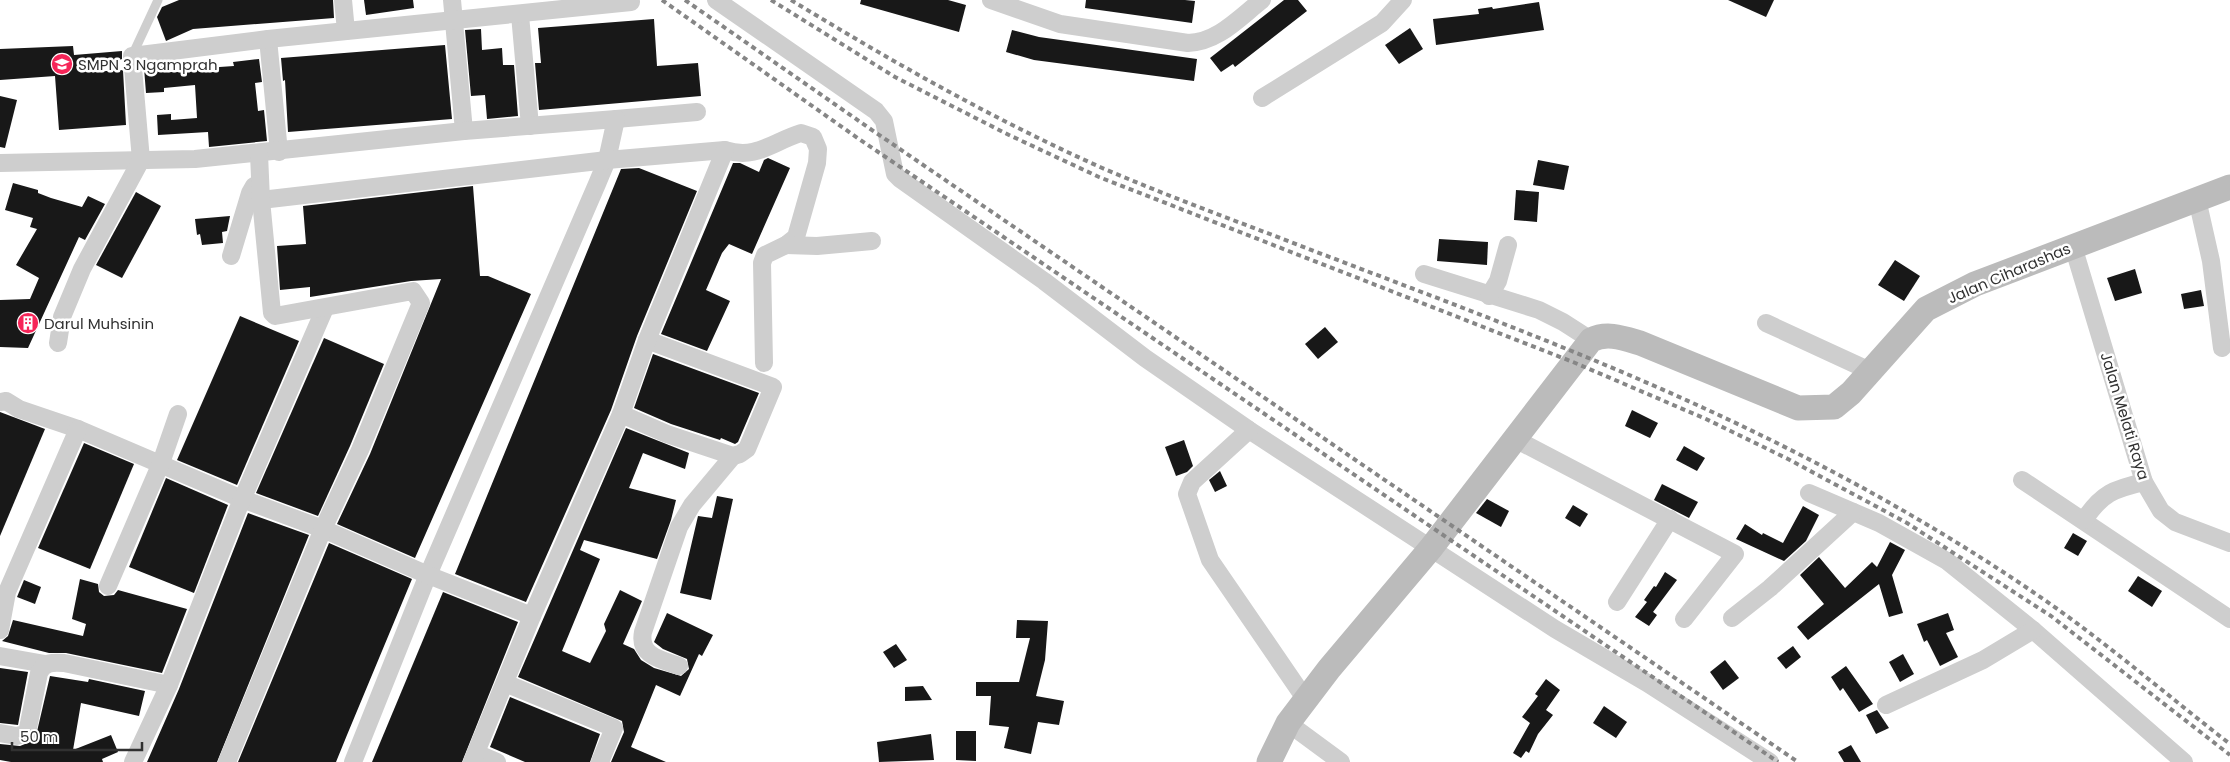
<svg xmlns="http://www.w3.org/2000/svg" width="2230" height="762" font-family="Poppins,sans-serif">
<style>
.building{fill:#181818}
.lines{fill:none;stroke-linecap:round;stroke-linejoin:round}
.lane{stroke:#cecece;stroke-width:9}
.street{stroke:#cecece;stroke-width:18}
.secondary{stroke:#bbb;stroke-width:25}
.rail{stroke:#868686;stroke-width:4;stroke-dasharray:5 4;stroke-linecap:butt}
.labels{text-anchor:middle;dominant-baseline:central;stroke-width:5;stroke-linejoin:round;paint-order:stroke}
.poi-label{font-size:15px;fill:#313131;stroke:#fff;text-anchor:start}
.street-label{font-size:15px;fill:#313131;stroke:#fff}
</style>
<rect width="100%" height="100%" fill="#fff"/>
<g class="building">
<polygon points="179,0 333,0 334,18 193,29 166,41 157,17 162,7"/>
<polygon points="364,0 413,0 414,8 366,15"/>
<polygon points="861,0 948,0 966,5 959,32 860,4"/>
<polygon points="1086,0 1185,0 1195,1 1192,23 1085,8"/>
<polygon points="1284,0 1298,0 1307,11 1235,67 1233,64 1221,72 1210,58"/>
<polygon points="1728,0 1774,0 1766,17"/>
<polygon points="1539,2 1544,30 1436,45 1433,19 1479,14 1478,9 1492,7 1493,9"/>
<polygon points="654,19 657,66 698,63 701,96 539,110 535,63 541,63 538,28"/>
<polygon points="1410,28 1423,49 1399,64 1385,45"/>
<polygon points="481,29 482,50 502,48 503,65 514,65 518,116 487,119 485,95 471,96 465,30"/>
<polygon points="1012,30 1039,37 1197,59 1194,81 1034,60 1006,52"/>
<polygon points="445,45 452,119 288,132 285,80 283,81 281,58"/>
<polygon points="73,46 74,55 122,51 122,59 91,72 123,70 126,125 59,130 55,76 0,80 0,49"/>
<polygon points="259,59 262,82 255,83 258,111 264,110 267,141 209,147 208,132 158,135 157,115 171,114 171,120 197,118 195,85 164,88 164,92 146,93 144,68 162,66 162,71 234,66 233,62"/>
<polygon points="0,96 17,100 5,148 0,147"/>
<polygon points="768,158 790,168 752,254 729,244 722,253 706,290 730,301 707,351 661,334 733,163 740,163 759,172 764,160"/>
<polygon points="1538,160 1569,166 1564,190 1533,185"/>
<polygon points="639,168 697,191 637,336 611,410 526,602 455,574 621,169"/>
<polygon points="13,183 38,190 38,193 51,198 82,207 88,196 105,204 85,240 79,237 28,348 0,347 0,300 30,299 39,278 16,265 37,229 30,227 33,218 5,210"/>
<polygon points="473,186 480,276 488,276 531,294 415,558 337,524 370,454 441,279 411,281 310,297 310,287 280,290 277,246 306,244 303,206"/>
<polygon points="1516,190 1539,192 1537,222 1514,220"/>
<polygon points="136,192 161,206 122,278 96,265"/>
<polygon points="230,216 227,231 222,232 223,243 202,245 200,234 197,235 195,219"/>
<polygon points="1439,239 1488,242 1487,265 1437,261"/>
<polygon points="1895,260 1920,276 1904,301 1878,285"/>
<polygon points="2135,269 2142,293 2115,301 2107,278"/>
<polygon points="2201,290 2204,306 2184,309 2181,294"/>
<polygon points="240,316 299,341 237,485 177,460"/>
<polygon points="1325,327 1338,342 1318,359 1305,344"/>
<polygon points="324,338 384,364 350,446 318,516 256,493"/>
<polygon points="653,354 759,393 738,442 735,444 721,438 720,440 671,424 634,408"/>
<polygon points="1632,410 1658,423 1650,438 1625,426"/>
<polygon points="0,412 45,429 0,536"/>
<polygon points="626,428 689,453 685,469 643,453 629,488 676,500 671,520 657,559 584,540 580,550 600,559 562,651 590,663 606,631 604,624 620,590 642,601 623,644 634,649 641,660 654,668 681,676 689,669 687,659 663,649 654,642 667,613 713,635 702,656 699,654 680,696 656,685 631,747 666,762 611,762 624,732 622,721 518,677"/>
<polygon points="1184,440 1193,466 1187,472 1176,476 1165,447"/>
<polygon points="84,443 134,464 90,569 38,548"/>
<polygon points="1684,446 1705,458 1697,471 1676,460"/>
<polygon points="1220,471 1227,486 1215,492 1209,480"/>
<polygon points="166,478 228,505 194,593 129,567"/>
<polygon points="1662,484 1698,502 1689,518 1654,500"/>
<polygon points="717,496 733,499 711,600 680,593 698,516 712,518"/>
<polygon points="1487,499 1509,511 1501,527 1476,513"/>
<polygon points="1573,505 1588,514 1580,527 1565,518"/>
<polygon points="1803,506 1819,515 1806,541 1784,561 1736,539 1745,524 1762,535 1763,533 1783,543"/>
<polygon points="248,513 309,535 217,762 147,762 179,689"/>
<polygon points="2073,533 2087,541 2078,556 2064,548"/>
<polygon points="1890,542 1905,550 1892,575 1903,613 1889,617 1879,584 1808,640 1797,627 1824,604 1800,575 1819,557 1845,588 1872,562 1877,567"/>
<polygon points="329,543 412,579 347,735 336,762 238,762"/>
<polygon points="1665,572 1677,580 1653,612 1648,608 1657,615 1649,626 1635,617 1647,602 1644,600 1654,586 1656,587"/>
<polygon points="2138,576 2162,591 2152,607 2128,591"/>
<polygon points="80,579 98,584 99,592 104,596 114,595 118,590 187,609 162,673 66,653 49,653 2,641 8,636 13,620 83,636 86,624 72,619"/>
<polygon points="24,580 41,587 35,604 17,597"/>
<polygon points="443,592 518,622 462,762 372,762"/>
<polygon points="1948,613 1954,630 1946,633 1958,657 1940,666 1927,640 1924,642 1917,624"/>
<polygon points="1017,620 1048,621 1045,660 1036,696 1064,701 1059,725 1038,722 1031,754 1004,748 1009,727 989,725 991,696 976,696 976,682 1019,682 1030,638 1016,638"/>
<polygon points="896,644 907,660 894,668 883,652"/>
<polygon points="1793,646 1801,657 1786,669 1777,658"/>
<polygon points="1903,654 1914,674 1900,682 1889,662"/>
<polygon points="1725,660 1739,678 1723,690 1710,672"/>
<polygon points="1846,666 1873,704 1859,712 1843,688 1840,691 1831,677"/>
<polygon points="0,668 28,672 18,725 0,723"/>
<polygon points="50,676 88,682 89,679 145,691 139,716 81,703 73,750 111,735 118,752 102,759 103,762 11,762 0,760 0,744 20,746 35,740"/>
<polygon points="1546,679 1560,690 1546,710 1553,715 1538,734 1529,753 1526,751 1521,758 1513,753 1530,723 1522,717 1538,696 1535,694"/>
<polygon points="923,686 932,700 905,701 905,687"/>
<polygon points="510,697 600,734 590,762 525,762 490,747"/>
<polygon points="1604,706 1627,722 1616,738 1593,723"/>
<polygon points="1877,710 1889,728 1876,734 1866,715"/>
<polygon points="956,731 976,731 976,761 956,760"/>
<polygon points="931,734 934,760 879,762 877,742"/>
<polygon points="1851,745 1861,762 1844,762 1838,752"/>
</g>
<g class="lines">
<polyline class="lane" points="132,56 158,0"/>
<g class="street">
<polyline points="343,0 346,31"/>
<polyline points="452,0 464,131"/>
<polyline points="716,0 876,111 884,121 895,174 900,179 1044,281 1145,358 1249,430 1555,629 1647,683 1770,762"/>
<path d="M991 0 1060 24 1188 43C1218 42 1239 18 1262 0"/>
<polyline points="520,15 530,126"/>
<polyline points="268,39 279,152"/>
<polyline points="1262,98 1382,23 1403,0"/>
<polyline points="616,119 697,112"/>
<polyline points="0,163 195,159 464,131 616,119 607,160 597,184 425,582 353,762"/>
<polyline points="2197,199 2211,261 2222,348"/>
<path d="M261 200 607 160 725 150C756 160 772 142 801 133L813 137 818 149 817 163 796 237 786 245 765 255 762 263 764 363"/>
<polyline points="786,245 817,246 872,241"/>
<polyline points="2073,246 2144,482 2161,511 2175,522 2230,543"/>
<polyline points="231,256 250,193 254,186 260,183"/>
<polyline points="1424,274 1539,310 1563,322 1591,340"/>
<polyline points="1489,296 1498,281 1508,245"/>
<polyline points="1766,323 1870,371"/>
<polyline points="58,343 62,317 82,269 141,160 132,56 268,39 631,2"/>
<polyline points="0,402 6,401 19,409 78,429 242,499 323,529 428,575 532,616"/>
<polyline points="621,414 667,434 733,456 740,454 747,449 773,387 647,340"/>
<polyline points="1249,430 1192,482 1187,494 1210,560 1306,700"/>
<polyline points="1515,439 1735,554 1684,619"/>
<polyline points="2022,480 2230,619"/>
<polyline points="1809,493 1879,523 1947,561 2033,630 2184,762"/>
<path d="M2084 520C2102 493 2114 489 2144 482"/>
<polyline points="108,586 161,463 178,414"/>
<polyline points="1617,602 1670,519"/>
<polyline points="1732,618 1770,588 1853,512"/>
<polyline points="0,630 7,592 78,429"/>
<polyline points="0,656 45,664"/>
<path d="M679 666C662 660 638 656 643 632L679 527 692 505 733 456"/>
<polyline points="505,683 614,728 600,762"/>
<polyline points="1886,705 1983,660 2033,630"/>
<polyline points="1288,723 1341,762"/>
<path d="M0 733 17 736 27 733 39 673C44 662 53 662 64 663L169 685"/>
<polyline points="476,753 497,762"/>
<polyline points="133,762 169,685 238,509 325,308"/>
<polyline points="227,762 323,529 360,450 421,303 413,291 275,316 272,313 261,200 259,154"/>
<polyline points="472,762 532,616 621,414 647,340 725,150"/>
</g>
<path class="secondary" d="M1269 762 1288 723 1329 669 1431 548 1591 340C1607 332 1623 338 1640 343L1798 408 1834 407 1851 393 1926 309 1975 284 2230 187"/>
<g class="rail">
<polyline points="662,0 859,139 1778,762"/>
<polyline points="685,0 869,128 1798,762"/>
<polyline points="771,0 895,77 1009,135 1099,177 1573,362 1706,419 1788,459 1907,523 2051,616 2230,755"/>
<path d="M791 0C891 61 993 119 1100 167 1158 192 1217 214 1275 236 1420 292 1567 345 1708 410 1829 466 1947 531 2056 608 2116 651 2172 699 2230 744"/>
</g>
</g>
<defs>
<g id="school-disc" transform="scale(1.125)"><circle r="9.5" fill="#f62558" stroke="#fff"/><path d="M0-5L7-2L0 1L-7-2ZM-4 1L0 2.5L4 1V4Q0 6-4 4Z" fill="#fff"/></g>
<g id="building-disc" transform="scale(1.125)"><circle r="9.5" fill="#f62558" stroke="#fff"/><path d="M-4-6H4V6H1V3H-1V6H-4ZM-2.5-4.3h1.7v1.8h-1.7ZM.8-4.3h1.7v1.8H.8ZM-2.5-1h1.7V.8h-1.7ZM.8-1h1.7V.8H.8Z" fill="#fff"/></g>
</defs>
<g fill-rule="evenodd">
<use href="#school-disc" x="62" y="64"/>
<use href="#building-disc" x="28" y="323"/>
</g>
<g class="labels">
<g class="poi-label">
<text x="78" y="64">SMPN 3 Ngamprah</text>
<text x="44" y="323">Darul Muhsinin</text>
</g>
<g class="street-label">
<text transform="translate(2009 273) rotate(-23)">Jalan Ciharashas</text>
<text transform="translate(2125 416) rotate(73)">Jalan Melati Raya</text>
</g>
</g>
<path d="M12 742v8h130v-8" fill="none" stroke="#313131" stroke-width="2.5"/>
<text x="20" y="742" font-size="15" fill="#313131" stroke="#ffffff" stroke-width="4" paint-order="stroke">50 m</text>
</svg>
